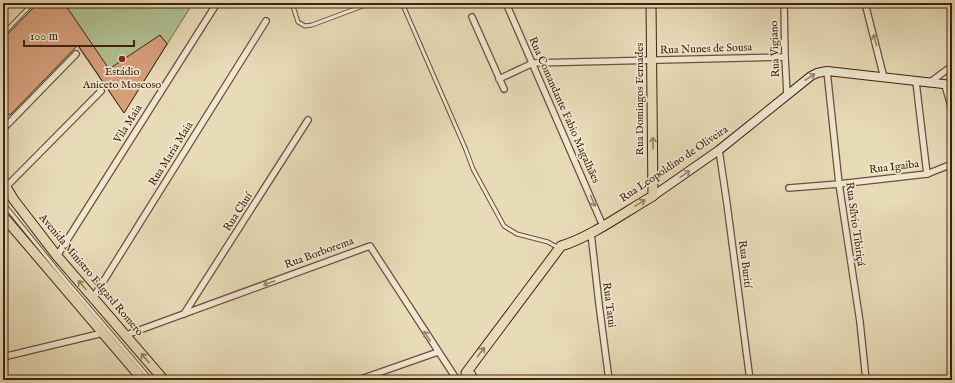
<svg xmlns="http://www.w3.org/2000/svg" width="955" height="383" font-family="'IM FELL English',serif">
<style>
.green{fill:#b1c292;stroke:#797252}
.building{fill:#d6a07d;stroke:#412211}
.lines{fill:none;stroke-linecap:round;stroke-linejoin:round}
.lane-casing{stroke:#6b503b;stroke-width:5}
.street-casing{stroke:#6b503b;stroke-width:8}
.secondary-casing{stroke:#412211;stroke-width:10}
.primary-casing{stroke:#412211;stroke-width:11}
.lane{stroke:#f0e8d1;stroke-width:3}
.street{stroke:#f0e8d1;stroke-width:5.5}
.secondary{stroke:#f0e8d1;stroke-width:8}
.primary{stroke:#e8dcb8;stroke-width:9}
.oneway{stroke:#988571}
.oneway2{stroke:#947f64}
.poi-dot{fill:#8f2418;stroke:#f0e8d1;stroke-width:1.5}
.labels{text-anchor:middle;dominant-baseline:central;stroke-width:3.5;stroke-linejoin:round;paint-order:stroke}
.street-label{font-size:11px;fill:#412211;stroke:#f0e8d1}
.poi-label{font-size:11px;fill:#412211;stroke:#f0e8d1}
</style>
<rect width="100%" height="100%" fill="#e8dcb8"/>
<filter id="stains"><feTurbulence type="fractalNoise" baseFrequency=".005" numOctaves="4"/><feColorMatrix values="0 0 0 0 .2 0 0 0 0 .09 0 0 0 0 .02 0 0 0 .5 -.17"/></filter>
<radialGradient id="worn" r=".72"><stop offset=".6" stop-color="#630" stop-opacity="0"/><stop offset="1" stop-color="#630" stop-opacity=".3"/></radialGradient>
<polygon class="green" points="48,3 193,3 124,113"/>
<polygon class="building" points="38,3 64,3 109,69 160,35 167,44 124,113 78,45 10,115 8,114 3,119 3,39"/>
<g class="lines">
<g class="lane-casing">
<g id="lane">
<polyline points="292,3 298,22 305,26 312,25 371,3"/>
<polyline points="402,3 466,150 473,169 504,226 517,234 548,242 555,246 559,246"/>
<polyline points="3,34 33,3"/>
<polyline points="3,203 63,277 151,380"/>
</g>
</g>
<g class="street-casing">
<g id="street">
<polyline points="506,3 603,226"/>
<polyline points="784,3 785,57 787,94"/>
<polyline points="865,3 884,78"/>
<polyline points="472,17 504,89"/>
<polyline points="827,71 839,184 860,322 866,380"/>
<polyline points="499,79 533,63 785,57"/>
<polyline points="916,82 927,174"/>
<polyline points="929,83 952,66"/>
<polyline points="945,85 952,110"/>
<polyline points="3,129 76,54"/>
<polyline points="719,150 727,204 750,380"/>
<polyline points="6,187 101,91"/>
<polyline points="789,188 839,184 927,174 952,164"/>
<polyline points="591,233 599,304 609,380"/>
<polyline points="57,256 217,3"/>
<polyline points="93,298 266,21"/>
<polyline points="184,314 308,120"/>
<polyline points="126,335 370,246 457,380"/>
<polyline points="3,357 103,333"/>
<polyline points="471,375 478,380"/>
<polyline points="358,380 438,352"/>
</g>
</g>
<g class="secondary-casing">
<polyline id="secondary" points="653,196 719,150 811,76 817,73 827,71 952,85"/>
</g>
<g class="primary-casing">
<g id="primary">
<polyline points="3,182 14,200 57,256 164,380"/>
<polyline points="3,216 143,380"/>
<path d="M465 380 471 375 466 373 561 246C591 237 625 212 653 196L651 3"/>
</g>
</g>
<use href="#lane" class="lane"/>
<use href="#street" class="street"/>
<use href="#secondary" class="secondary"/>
<use href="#primary" class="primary"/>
</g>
<defs><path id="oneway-shaft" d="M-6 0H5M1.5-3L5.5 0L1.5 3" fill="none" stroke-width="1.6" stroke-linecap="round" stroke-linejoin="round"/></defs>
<g class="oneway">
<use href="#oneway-shaft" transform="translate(875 40) rotate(-105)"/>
<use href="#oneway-shaft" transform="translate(810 77) rotate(-33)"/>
<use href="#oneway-shaft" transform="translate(685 174) rotate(-34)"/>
<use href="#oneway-shaft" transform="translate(593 201) rotate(67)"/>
<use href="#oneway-shaft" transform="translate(269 283) rotate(160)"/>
<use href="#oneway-shaft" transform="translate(427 336) rotate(-123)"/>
</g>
<g class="oneway2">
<use href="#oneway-shaft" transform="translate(653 143) rotate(-90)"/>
<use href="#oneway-shaft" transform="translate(640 203) rotate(-31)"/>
<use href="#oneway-shaft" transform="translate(82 285) rotate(-131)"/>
<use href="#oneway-shaft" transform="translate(481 352) rotate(-53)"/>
<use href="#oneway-shaft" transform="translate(145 358) rotate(-131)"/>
</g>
<circle class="poi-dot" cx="122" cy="59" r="4"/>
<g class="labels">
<g class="street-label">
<text transform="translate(706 49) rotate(-2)">Rua Nunes de Sousa</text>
<text transform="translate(775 49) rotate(-92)">Rua Vigiano</text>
<text transform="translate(640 99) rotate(-90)">Rua Domingos Fernades</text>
<text transform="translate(564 110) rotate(66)">Rua Comandante Fabio Magalhães</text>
<text transform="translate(128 124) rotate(-58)">Vila Maia</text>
<text transform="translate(171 154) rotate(-58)">Rua Maria Maia</text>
<text transform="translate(674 164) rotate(-34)">Rua Leopoldino de Oliveira</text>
<text transform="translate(894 167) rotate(-7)">Rua Igaiba</text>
<text transform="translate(238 212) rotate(-57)">Rua Chuí</text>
<text transform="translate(855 224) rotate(82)">Rua Sílvio Tibiriçá</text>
<text transform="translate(319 253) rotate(-20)">Rua Borborema</text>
<text transform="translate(745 264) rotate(83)">Rua Burití</text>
<text transform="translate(91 275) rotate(50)">Avenida Ministro Edgard Romero</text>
<text transform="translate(609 305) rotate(83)">Rua Tatui</text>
</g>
<g class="poi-label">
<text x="122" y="72">Estádio<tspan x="122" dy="13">Aniceto Moscoso</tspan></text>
</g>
</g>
<rect width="955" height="383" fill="none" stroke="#e8dcb8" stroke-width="16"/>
<rect x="4" y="4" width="947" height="375" fill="none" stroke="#412211" stroke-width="2"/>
<rect x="8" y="8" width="939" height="367" fill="none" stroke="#412211"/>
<path d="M24 40v6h110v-6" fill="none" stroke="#412211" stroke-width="2"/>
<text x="30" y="40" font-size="12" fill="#412211" stroke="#f0e8d1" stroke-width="3" paint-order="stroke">100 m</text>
<rect width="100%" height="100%" filter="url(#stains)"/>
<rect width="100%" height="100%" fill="url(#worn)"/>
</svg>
